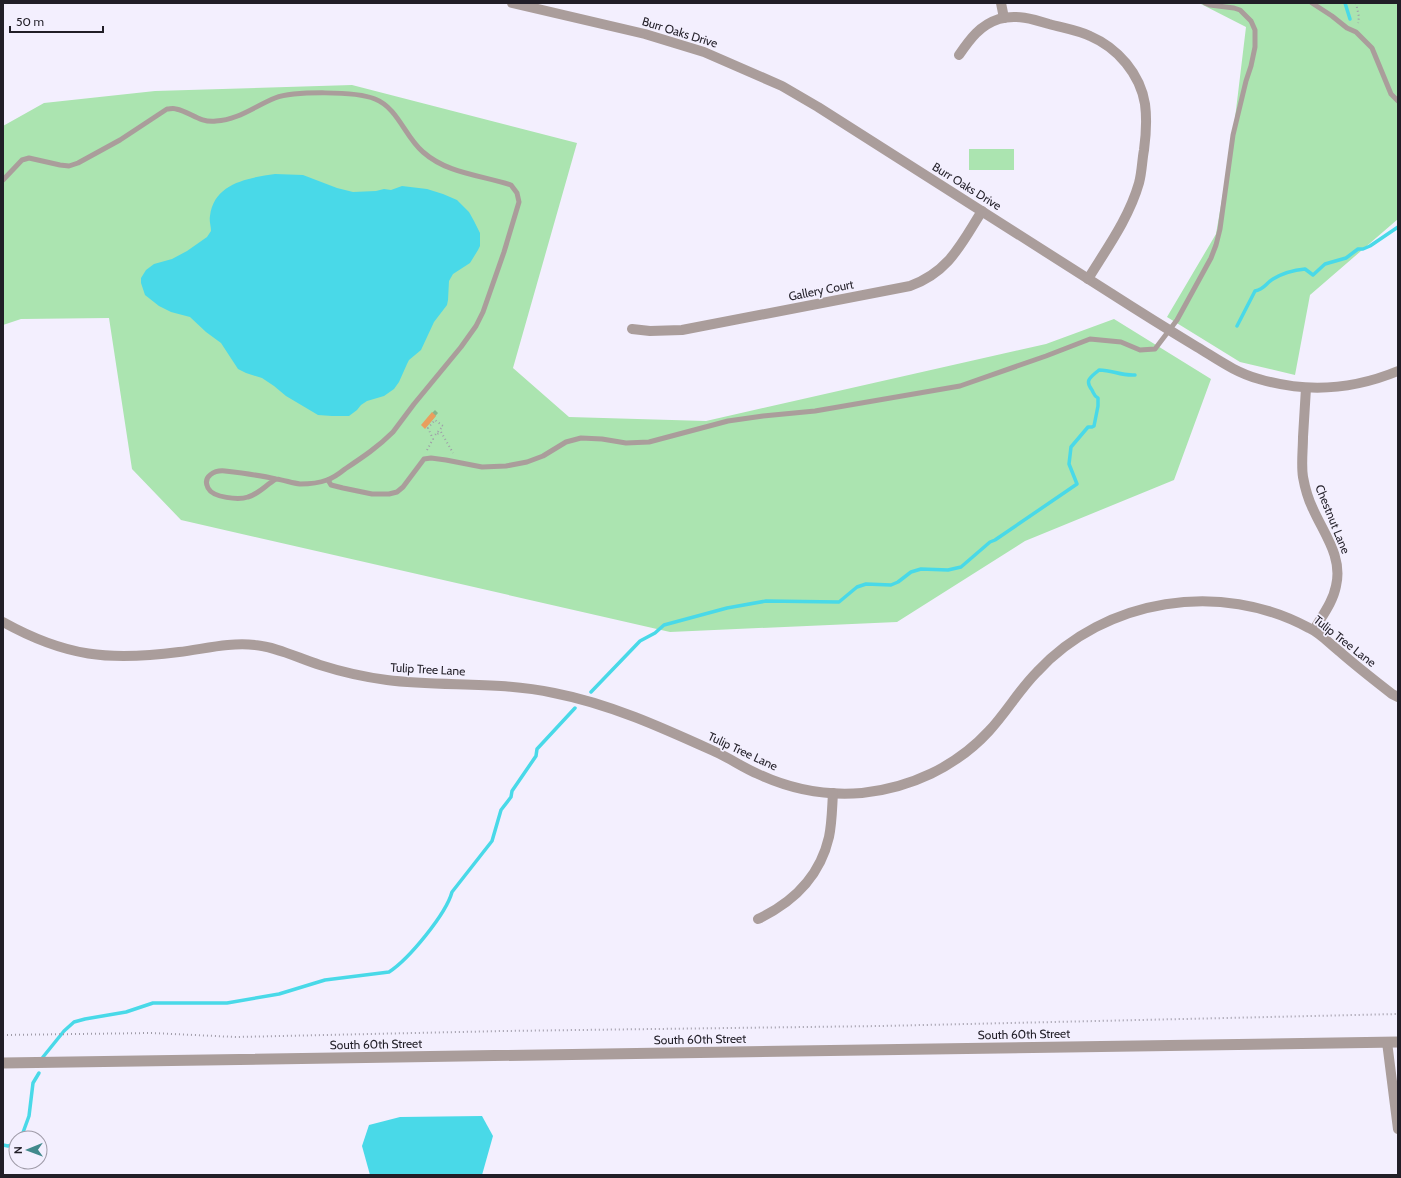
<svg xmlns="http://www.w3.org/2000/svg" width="1401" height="1178" font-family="Cabin,sans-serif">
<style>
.green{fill:#abe4b0}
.water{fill:#49d9e8}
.shadow{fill:#0003}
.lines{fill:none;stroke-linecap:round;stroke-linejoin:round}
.stream{stroke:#49d9e8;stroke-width:3.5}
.building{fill:#e99e5d}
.path{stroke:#9f9ba8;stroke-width:2;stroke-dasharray:1 3;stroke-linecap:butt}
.service{stroke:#aa9d9b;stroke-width:5}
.minor{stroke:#aa9d9b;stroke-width:10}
.tertiary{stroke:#aa9d9b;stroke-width:11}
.labels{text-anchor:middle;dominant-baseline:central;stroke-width:3.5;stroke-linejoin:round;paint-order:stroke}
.street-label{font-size:12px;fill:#211e27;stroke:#f3effe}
</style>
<rect width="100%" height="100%" fill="#f3effe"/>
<g class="green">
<polygon points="1199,3 1398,3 1398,219 1310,295 1295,375 1240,362 1167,317 1216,234 1233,135 1246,27"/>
<polygon points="352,85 577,143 513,368 569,417 706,421 1046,344 1114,319 1211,379 1174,480 1025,541 897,622 670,632 181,520 132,469 109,318 21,319 3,325 3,126 44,103 155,91"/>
<rect x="969" y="149" width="45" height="21"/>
</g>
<g class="water">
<path d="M275 174 303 175 337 188 353 192 376 191 384 189 391 190 402 186 427 189 443 194 457 200 469 212 474 221 480 233V246L478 250 470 263 453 274 449 281 448 300 447 305 434 322 421 350 409 360 407 364 399 382 394 389 384 396 367 401 361 405 357 410 349 416H332L318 415 286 396 274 386 262 378 246 373 238 369 221 343 206 332 190 317 171 312 159 306 145 295 141 283V278L146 270 154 264 172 259 187 251 207 237 211 231C211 226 209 221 210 216 214 183 248 178 275 174Z"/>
<polygon points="482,1116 493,1136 482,1175 370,1175 362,1146 369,1125 400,1117"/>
</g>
<polygon class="shadow" points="435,410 438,413 428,425 432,413"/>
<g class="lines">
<g class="stream">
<polyline points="1345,3 1350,19"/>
<path d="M1237 326 1255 291C1265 289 1265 284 1273 279 1283 273 1294 270 1305 269L1313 275 1325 264 1346 258 1358 249H1363L1370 246 1398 227"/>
<path d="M591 692 640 641 655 633 664 625 727 608 766 601 839 602 857 587 866 584 891 585 898 582 911 572 921 569 948 570 961 567 990 542 995 540 1077 484 1069 464 1071 447 1088 427H1092L1094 426 1098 406V398C1094 396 1094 394 1092 390 1084 380 1091 377 1099 370 1113 370 1120 376 1135 375"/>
<path d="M43 1057 64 1031 74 1022 85 1019 126 1012 153 1003H227L279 994 325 980 389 972C409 959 446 914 452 892L492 841 501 810 511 797 512 791 536 756 537 749 575 708"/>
<polyline points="21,1138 29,1116 33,1083 39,1073"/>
<polyline points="3,1145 8,1146 16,1144"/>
</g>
</g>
<polygon class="building" points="432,412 436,416 425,429 421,425"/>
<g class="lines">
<g class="path">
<polyline points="1356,3 1359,17 1358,23"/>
<polyline points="427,450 433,439 428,428 435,420 443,426 435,435 441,432 453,453"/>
<polyline points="3,1035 152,1033 236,1037 504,1031 881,1026 1398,1014"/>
</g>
<g class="service">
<polyline points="1312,3 1332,16 1347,28 1356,32 1372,48 1391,94 1398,101"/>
<path d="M3 180 22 160 29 158 60 165 69 166 78 163 120 140 167 109C170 109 173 108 176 109 191 112 199 123 216 121 238 120 255 106 275 98 294 91 356 91 375 99 398 108 405 137 423 152 448 174 481 175 511 185L517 193 519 202 504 252 483 312 476 326 461 347 414 404 393 432C378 447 363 457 345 469 340 473 333 478 327 480 319 483 309 484 300 484 292 483 284 480 276 479 259 475 242 473 225 471 215 470 202 476 208 488 213 498 239 500 248 497 259 494 267 484 276 479"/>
<polyline points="328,480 331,485 343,488 372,494 389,494 397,492 403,487 424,459 431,458 446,460 482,467 506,466 527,462 543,456 566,442 581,438 602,439 626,443 649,442 728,421 763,416 815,411 960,386 1046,356 1090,339 1121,342 1140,350 1155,349 1177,320 1211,258 1216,245 1220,229 1233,135 1246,81 1251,66 1255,47 1255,30 1251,21 1240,10 1234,8 1210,5 1205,3"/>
</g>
<g class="minor">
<path d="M512 3 645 34 704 52 782 86 818 107C916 170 1014 232 1112 294 1140 312 1169 330 1197 347 1217 359 1236 373 1259 379 1306 393 1352 390 1398 371"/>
<polyline points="1001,3 1004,18"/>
<path d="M959 55C970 39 980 25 999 19 1016 14 1033 19 1049 24 1063 28 1077 30 1090 36 1118 48 1140 74 1145 104 1147 119 1146 135 1144 150 1142 160 1142 172 1139 183 1129 218 1107 248 1088 279"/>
<path d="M632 329 650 331 682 330 910 286C949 272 961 244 982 211"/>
<path d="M1306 388C1305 404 1304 421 1303 437 1303 450 1301 464 1303 477 1305 488 1308 499 1313 509 1324 534 1343 557 1336 586 1333 602 1322 616 1314 630"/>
<path d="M3 622C66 657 109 661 179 652 204 649 230 642 255 645 277 647 298 658 320 665 342 672 364 677 387 680 442 687 498 681 554 693 611 704 665 729 718 753 731 759 744 768 758 774 790 789 827 796 862 793 910 788 956 767 989 731 1006 713 1019 690 1037 672 1105 598 1221 580 1309 628 1320 633 1329 643 1339 651 1356 666 1374 680 1392 694L1398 697"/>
<path d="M758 919C794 902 820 876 829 837 832 823 832 808 833 793"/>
<polyline points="1387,1042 1398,1129"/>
</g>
<polyline class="tertiary" points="3,1063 1398,1042"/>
</g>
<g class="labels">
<g class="street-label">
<text transform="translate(680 32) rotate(17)">Burr Oaks Drive</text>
<text transform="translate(967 186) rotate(32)">Burr Oaks Drive</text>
<text transform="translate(821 290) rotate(-11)">Gallery Court</text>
<text transform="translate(1333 519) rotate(68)">Chestnut Lane</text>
<text transform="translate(1345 641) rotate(38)">Tulip Tree Lane</text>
<text transform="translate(428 669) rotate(3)">Tulip Tree Lane</text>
<text transform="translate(743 751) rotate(25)">Tulip Tree Lane</text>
<text transform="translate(1024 1034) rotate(-1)">South 60th Street</text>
<text transform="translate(700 1039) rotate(-1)">South 60th Street</text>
<text transform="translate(376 1044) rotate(-1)">South 60th Street</text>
</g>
</g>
<rect width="1401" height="1178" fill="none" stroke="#211e27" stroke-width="8"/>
<g transform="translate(28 1150) rotate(269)"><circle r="19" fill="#f3effe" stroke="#9f9ba8"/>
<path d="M0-3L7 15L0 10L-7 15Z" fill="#41898c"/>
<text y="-6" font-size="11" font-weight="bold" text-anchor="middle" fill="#211e27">N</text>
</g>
<path d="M10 26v6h93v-6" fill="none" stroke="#211e27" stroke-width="2"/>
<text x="16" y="26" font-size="12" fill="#211e27" stroke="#f3effe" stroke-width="3" paint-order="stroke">50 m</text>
</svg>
